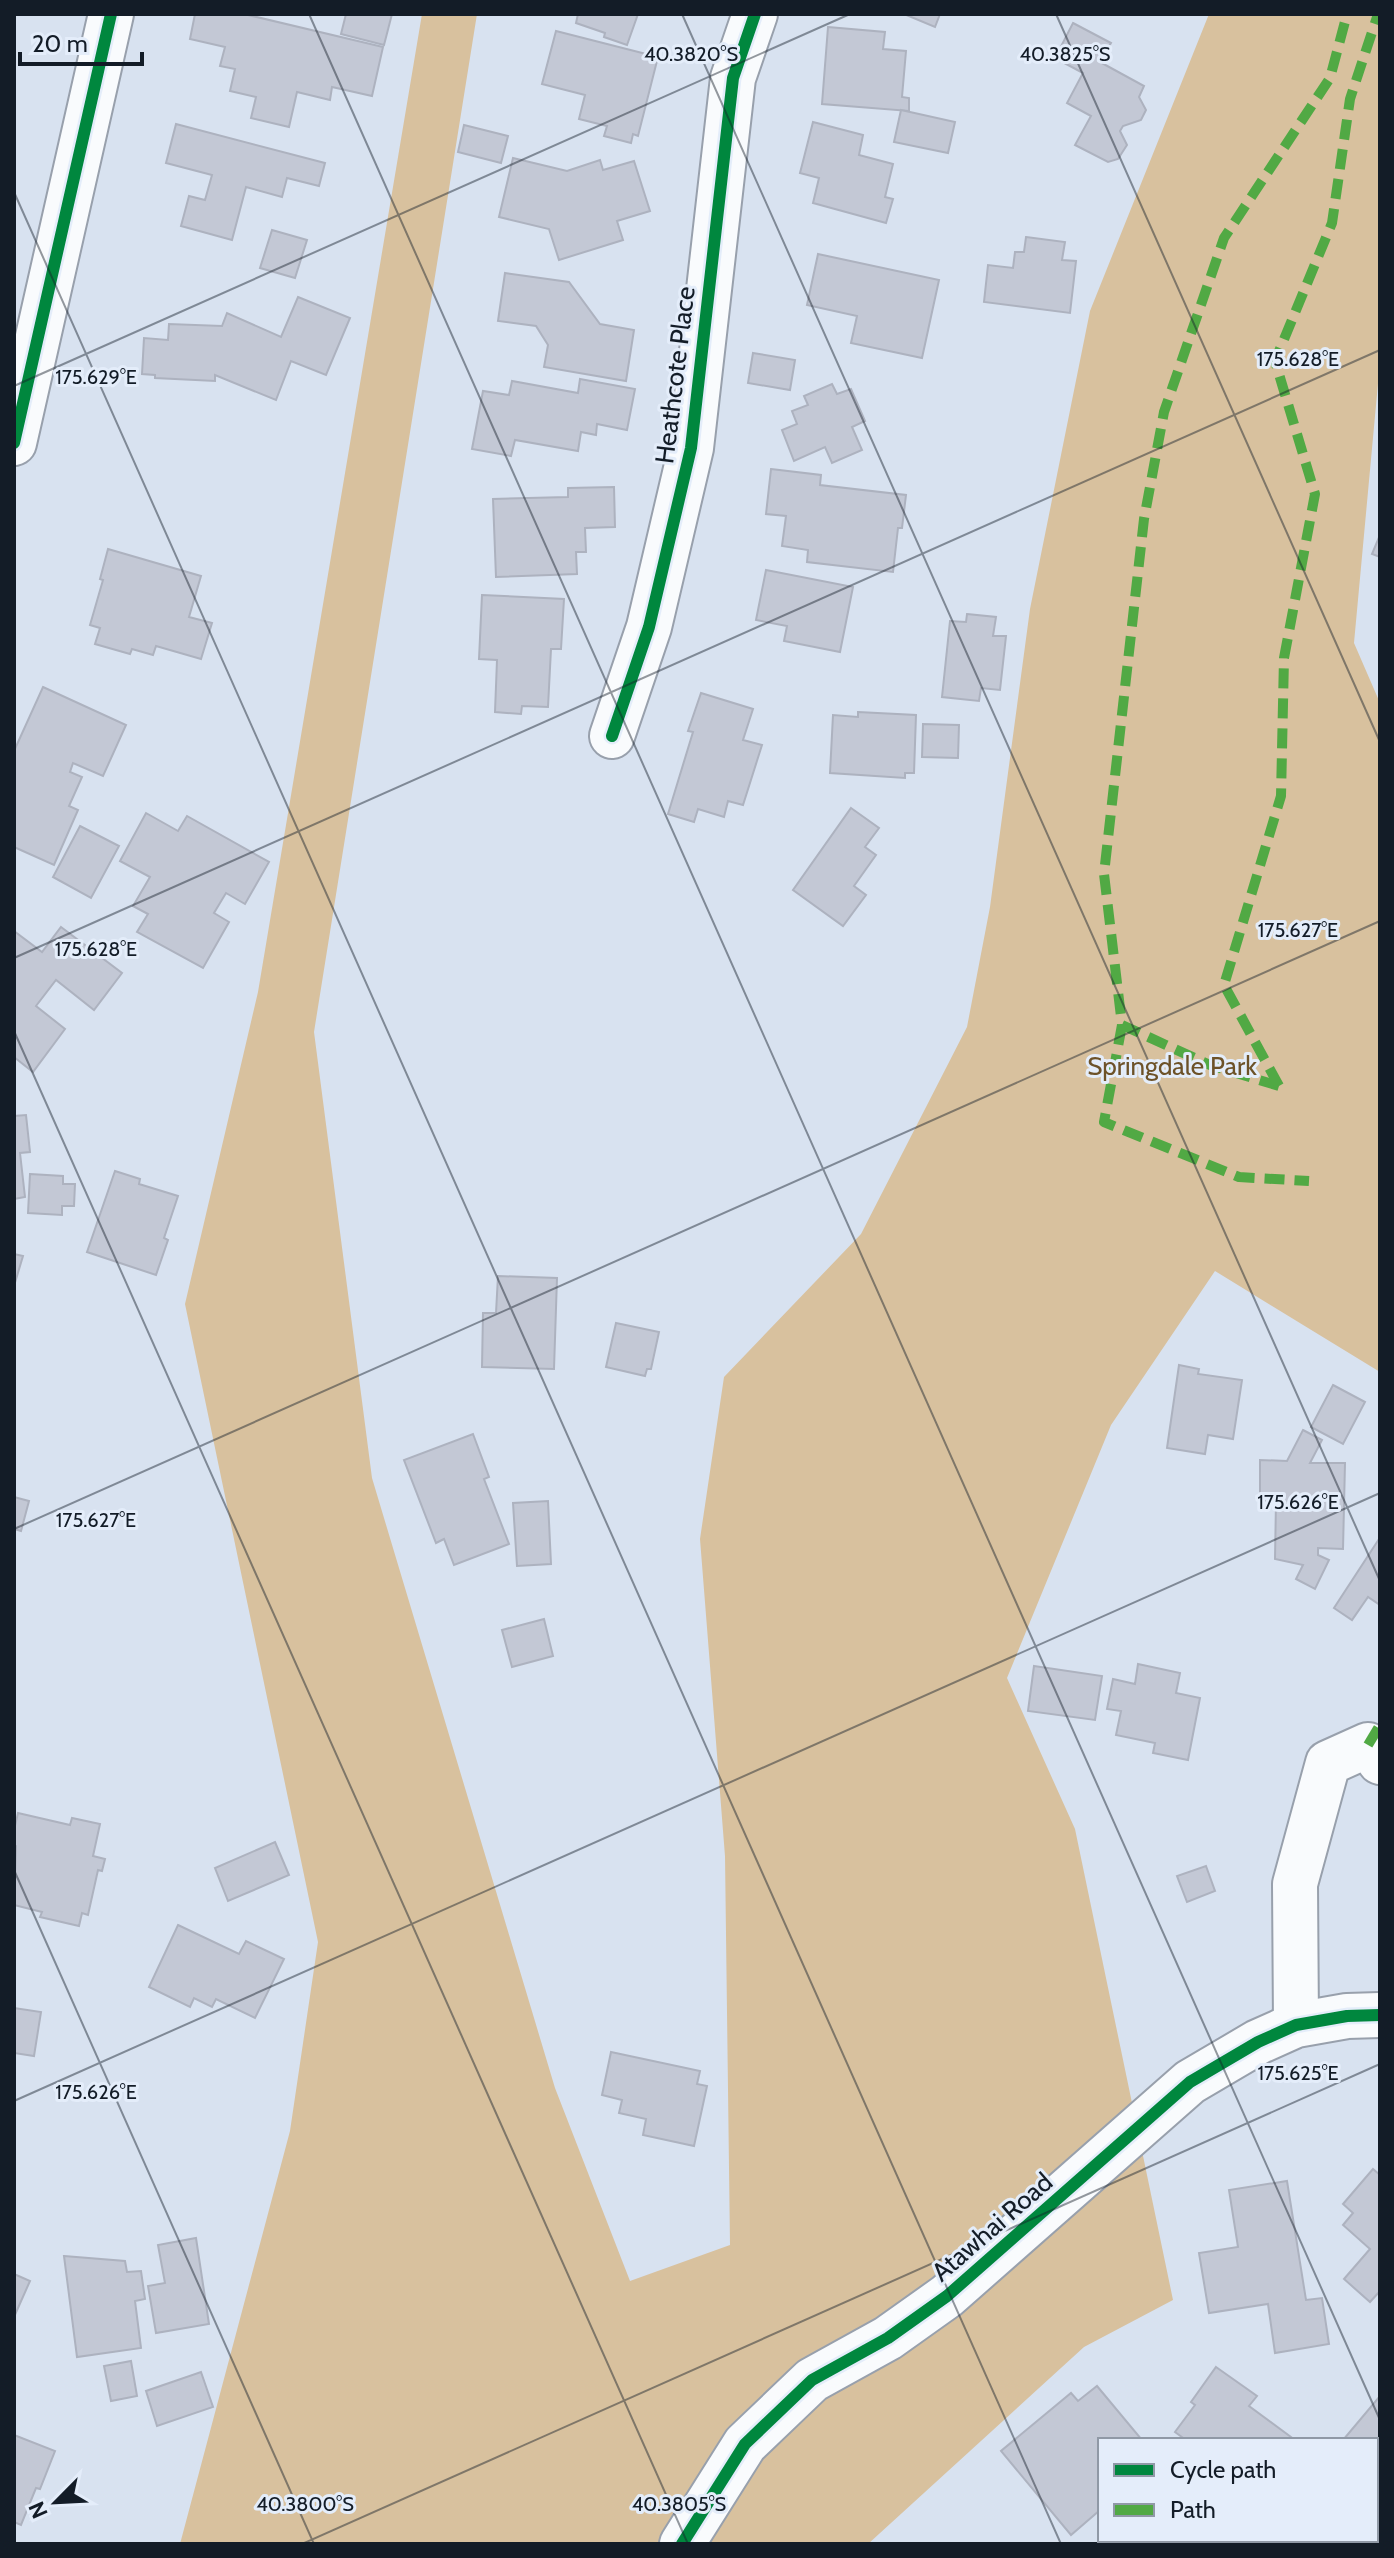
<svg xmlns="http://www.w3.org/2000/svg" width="1394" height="2558" font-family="Cabin,sans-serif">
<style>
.green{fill:#d8c19e}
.building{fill:#c3c8d5;stroke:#adb2bf;stroke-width:2}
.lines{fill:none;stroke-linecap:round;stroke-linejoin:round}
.minor-casing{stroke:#98a0ac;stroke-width:48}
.minor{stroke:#f9fbfd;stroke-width:44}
.quiet{stroke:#51a944;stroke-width:10;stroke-dasharray:20 10;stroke-linecap:butt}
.cycleway-casing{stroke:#e4edfa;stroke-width:17}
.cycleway{stroke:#00873e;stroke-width:12}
.ticks{fill:none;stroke:#131c27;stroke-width:2;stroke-opacity:0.45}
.labels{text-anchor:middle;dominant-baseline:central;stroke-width:6;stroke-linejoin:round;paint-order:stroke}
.street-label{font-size:26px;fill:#131c27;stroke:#e4edfa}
.park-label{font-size:26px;fill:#6d5228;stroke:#e4edfa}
.ticks-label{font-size:20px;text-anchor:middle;fill:#131c27;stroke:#e4edfa;stroke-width:6;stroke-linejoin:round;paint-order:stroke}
</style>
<rect width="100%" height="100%" fill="#d8e2f0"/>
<polygon class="green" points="422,14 477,14 314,1032 372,1478 555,2088 630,2281 730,2245 725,1856 700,1539 724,1377 861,1234 967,1027 990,907 1030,609 1090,311 1209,14 1380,14 1380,362 1354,643 1380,703 1380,1372 1215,1271 1111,1425 1007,1678 1075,1829 1173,2300 1084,2347 868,2544 180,2544 290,2131 318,1942 185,1304 258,992"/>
<g class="building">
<polygon points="195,14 244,14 383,47 372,96 332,87 330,100 297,92 289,127 251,118 256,97 230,91 235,69 220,66 225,47 190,39"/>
<polygon points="346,14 392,14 384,45 341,34"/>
<polygon points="578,14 638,14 627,45 604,37 605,33 576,23"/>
<polygon points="904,14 940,14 935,27"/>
<polygon points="1073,23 1111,43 1100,62 1144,86 1139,97 1146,110 1141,120 1123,126 1120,131 1127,145 1118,159 1108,162 1075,145 1091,116 1067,103 1083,73 1055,58"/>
<polygon points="828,27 885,32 883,49 906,51 902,97 909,98 909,111 822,104"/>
<polygon points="556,31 658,57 638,136 633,134 631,143 604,136 607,126 579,119 585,95 542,84"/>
<polygon points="901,110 955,122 948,153 894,142"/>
<polygon points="813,122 863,135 859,155 893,164 885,197 893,199 886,223 813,203 819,178 800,173"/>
<polygon points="176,124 325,163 319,186 287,178 282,197 246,187 232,240 181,226 189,196 205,200 212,175 166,163"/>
<polygon points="464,125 508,136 501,163 458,152"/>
<polygon points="513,158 567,171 600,160 603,170 634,161 650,211 617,221 623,240 559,260 549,229 499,217"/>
<polygon points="272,230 307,240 295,278 260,268"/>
<polygon points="1026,237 1065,242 1062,260 1076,261 1070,313 984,302 988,265 1013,268 1015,252 1024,252"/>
<polygon points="818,254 939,280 922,358 851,343 857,316 807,305"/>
<polygon points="505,273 569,282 600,324 634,330 626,381 544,367 548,345 536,326 498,321"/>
<polygon points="298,297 350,318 326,375 291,361 276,400 215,375 215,381 155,378 155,375 142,374 144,338 168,340 169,324 222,326 227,313 281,337"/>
<polygon points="753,353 795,360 790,390 748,383"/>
<polygon points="580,379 635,389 627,430 597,424 596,435 581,432 578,451 515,440 511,456 472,449 483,391 509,395 512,381 578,393"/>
<polygon points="832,384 837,394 851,389 865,421 852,427 862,450 832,463 825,447 794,461 782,430 797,424 792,411 808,405 804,396"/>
<polygon points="771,469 821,475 820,485 906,495 902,528 898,528 893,572 807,562 808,550 782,546 786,516 766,514"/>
<polygon points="614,487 615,527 585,528 586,552 576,552 577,574 496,577 493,499 568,497 568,488"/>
<polygon points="1380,535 1380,557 1372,554"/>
<polygon points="108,549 201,576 189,617 212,623 201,659 156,646 153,655 132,649 130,654 95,644 100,628 90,625 103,580 100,579"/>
<polygon points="766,570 853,587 840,652 784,641 787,626 756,620"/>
<polygon points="482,595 564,599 561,649 551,649 548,707 522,706 521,714 495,712 497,660 479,659"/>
<polygon points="967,614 996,617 993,636 1006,636 1000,690 981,688 979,701 942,697 950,621 966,622"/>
<polygon points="43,687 126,725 103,776 73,763 70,772 82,777 69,806 78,810 54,865 14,847 14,751"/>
<polygon points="701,693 753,709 743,740 762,745 743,805 728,801 724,817 698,809 694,822 668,814 693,732 688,731"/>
<polygon points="858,712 916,715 914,773 905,773 905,778 830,773 833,715 858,717"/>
<polygon points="923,724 959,725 958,758 922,757"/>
<polygon points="851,808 879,828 865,847 876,855 854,886 866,895 843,926 793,890"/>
<polygon points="146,813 178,831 187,816 269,862 245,904 226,893 214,913 229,922 203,968 137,932 148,914 133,906 150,877 120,861"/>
<polygon points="80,826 119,846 91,898 53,877"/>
<polygon points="61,927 122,973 94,1010 56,980 36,1006 65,1029 33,1072 14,1057 14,931 42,952"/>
<polygon points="26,1115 30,1152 20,1153 25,1197 14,1199 14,1116"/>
<polygon points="115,1171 140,1179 139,1184 178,1196 164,1238 168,1240 156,1275 87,1252"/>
<polygon points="30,1174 63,1176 63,1184 75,1184 74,1206 62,1206 62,1215 28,1213"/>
<polygon points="14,1254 23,1256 14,1286"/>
<polygon points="498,1276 557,1278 554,1369 482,1367 483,1313 496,1313"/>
<polygon points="616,1323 659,1332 651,1369 647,1369 645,1376 606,1367"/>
<polygon points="1179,1365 1199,1369 1198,1374 1242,1380 1233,1439 1208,1435 1205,1454 1167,1448"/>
<polygon points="1333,1385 1365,1402 1343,1444 1311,1427"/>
<polygon points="1303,1430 1322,1440 1310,1463 1345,1463 1343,1549 1318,1548 1318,1555 1329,1560 1315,1589 1296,1579 1303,1565 1275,1559 1276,1501 1260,1501 1260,1460 1287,1461"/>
<polygon points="473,1434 489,1477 484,1479 509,1544 454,1565 444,1539 436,1543 404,1460"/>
<polygon points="14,1497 29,1501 21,1531 14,1529"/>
<polygon points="548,1501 551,1564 517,1566 513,1503"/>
<polygon points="1379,1539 1380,1605 1368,1597 1352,1620 1334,1608"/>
<polygon points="544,1619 553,1656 512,1667 502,1630"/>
<polygon points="1138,1664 1180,1673 1176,1693 1200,1698 1188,1760 1153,1753 1155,1743 1116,1735 1121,1711 1107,1709 1113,1679 1135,1684"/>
<polygon points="1034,1666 1102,1676 1095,1720 1028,1711"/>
<polygon points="18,1813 70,1825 72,1818 100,1824 93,1856 105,1859 102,1871 98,1870 88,1915 82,1913 79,1926 40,1917 42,1912 14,1905 16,1846 14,1845 14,1830"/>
<polygon points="275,1842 289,1875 228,1901 215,1868"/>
<polygon points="1206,1866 1215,1891 1187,1902 1177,1876"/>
<polygon points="178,1925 239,1954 246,1941 284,1959 255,2018 216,1999 212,2007 194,1998 190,2007 149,1987"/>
<polygon points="14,2008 41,2012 34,2056 14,2053"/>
<polygon points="611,2052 700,2071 697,2084 707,2086 694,2146 643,2135 646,2119 619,2113 622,2100 602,2095"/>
<polygon points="1373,2169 1380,2175 1380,2291 1370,2302 1344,2279 1370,2249 1343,2225 1353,2213 1343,2204"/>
<polygon points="1287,2181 1306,2300 1322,2298 1329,2344 1275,2353 1268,2304 1209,2313 1199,2253 1238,2247 1229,2190"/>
<polygon points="196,2238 209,2324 156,2333 148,2286 165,2283 158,2245"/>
<polygon points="64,2256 125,2261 127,2272 141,2271 145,2299 135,2301 141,2348 77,2357"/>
<polygon points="14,2274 30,2281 14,2317"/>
<polygon points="131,2361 137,2396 111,2401 104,2366"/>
<polygon points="1216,2367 1257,2396 1249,2406 1295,2440 1186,2440 1175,2432 1195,2405 1191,2402"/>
<polygon points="201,2372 213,2407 157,2426 146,2391"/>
<polygon points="1097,2386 1142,2440 1100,2440 1100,2510 1071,2535 1001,2451 1071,2393 1078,2401"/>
<polygon points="1380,2396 1380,2485 1376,2490 1376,2440 1343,2440"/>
<polygon points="14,2435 55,2451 40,2489 36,2488 21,2525 14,2522"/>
</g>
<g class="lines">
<g class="minor-casing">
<g id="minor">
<polyline points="14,443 111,14"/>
<polyline points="612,736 649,627 691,448 733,78 755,14"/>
<polyline points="1296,2025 1295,1884 1328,1763 1368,1745 1380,1762"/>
<polyline points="1264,2540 1268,2544"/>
<polyline points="682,2544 745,2444 812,2380 888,2338 947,2296 1190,2082 1258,2042 1296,2025 1347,2016 1380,2015"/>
</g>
</g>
<use href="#minor" class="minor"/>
<g class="quiet">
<polyline points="1122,1025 1104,1122 1239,1177 1309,1181"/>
<polyline points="1279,1086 1210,1065 1122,1025 1104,874 1144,519 1164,412 1224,238 1330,78 1347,14"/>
<polyline points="1279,1086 1224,985 1281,796 1284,658 1315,494 1275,361 1332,223 1350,99 1378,14"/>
<polyline points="1368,1745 1380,1725"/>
</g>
<g class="cycleway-casing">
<g id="cycleway">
<polyline points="14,443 111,14"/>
<polyline points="612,736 649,627 691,448 733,78 755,14"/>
<polyline points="682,2544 745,2444 812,2380 888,2338 947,2296 1190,2082 1258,2042 1296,2025 1347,2016 1380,2015"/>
</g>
</g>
<use href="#cycleway" class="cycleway"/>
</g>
<path class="ticks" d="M309 14 1380 2420M682 14 1380 1581M1056 14 1380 742M14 192 1061 2544M14 386 850 14M14 958 1380 350M14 1031 688 2544M14 1529 1380 921M14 1870 314 2544M14 2101 1380 1493M302 2544 1380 2064"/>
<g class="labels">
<g class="street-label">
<text transform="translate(675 375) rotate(-83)">Heathcote Place</text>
<text transform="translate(992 2227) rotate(-41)">Atawhai Road</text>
</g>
<g class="park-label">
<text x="1172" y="1066">Springdale Park</text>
</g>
</g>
<g class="ticks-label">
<text x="1065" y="61">40.3825°S</text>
<text x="691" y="61">40.3820°S</text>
<text x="1298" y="366">175.628°E</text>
<text x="96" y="384">175.629°E</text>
<text x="1298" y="937">175.627°E</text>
<text x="96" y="956">175.628°E</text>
<text x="1298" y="1509">175.626°E</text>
<text x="96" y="1527">175.627°E</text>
<text x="1298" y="2080">175.625°E</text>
<text x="96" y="2099">175.626°E</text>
<text x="305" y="2511">40.3800°S</text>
<text x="679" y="2511">40.3805°S</text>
</g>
<rect width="1394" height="2558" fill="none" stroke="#131c27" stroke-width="32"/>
<rect x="1098" y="2438" width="280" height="104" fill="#e4edfa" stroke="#9099a6" stroke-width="2"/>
<rect x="1114" y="2464" width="40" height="12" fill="#00873e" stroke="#9099a6" stroke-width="2"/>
<text x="1170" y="2478" font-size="24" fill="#131c27">Cycle path</text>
<rect x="1114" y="2504" width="40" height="12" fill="#51a944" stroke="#9099a6" stroke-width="2"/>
<text x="1170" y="2518" font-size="24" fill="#131c27">Path</text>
<g transform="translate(56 2502) rotate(246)" stroke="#e4edfa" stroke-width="6" paint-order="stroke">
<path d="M0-6L14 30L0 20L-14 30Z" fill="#131c27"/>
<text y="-12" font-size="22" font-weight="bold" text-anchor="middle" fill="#131c27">N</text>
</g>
<path d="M20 52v12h122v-12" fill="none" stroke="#131c27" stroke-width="4"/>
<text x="32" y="52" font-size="24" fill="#131c27" stroke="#e4edfa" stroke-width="6" paint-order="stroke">20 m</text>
</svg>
